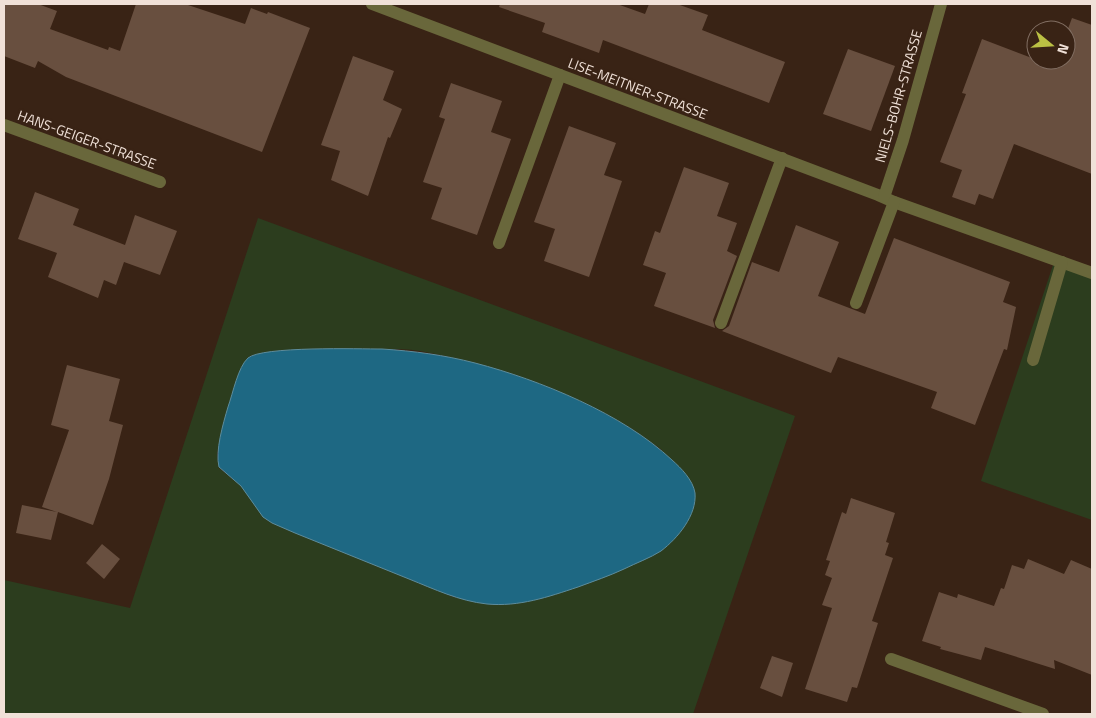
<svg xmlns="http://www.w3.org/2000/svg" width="1096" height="718" font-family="'Titillium Web',sans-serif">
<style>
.green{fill:#2c3d1e;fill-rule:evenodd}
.water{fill:#1e6883;stroke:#5d8c9c}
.building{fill:#684f3f}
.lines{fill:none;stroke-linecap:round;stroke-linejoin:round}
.lane{stroke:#69673b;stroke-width:12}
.street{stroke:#69673b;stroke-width:12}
.labels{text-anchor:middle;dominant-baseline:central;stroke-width:5;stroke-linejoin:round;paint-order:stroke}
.street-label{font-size:14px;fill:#f0e1d8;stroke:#392315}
</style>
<rect width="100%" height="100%" fill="#392315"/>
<g class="green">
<path d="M258 218 795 416 693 714H4V580L130 608ZM382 349C395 349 408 349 420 351 492 364 564 389 627 426 639 433 650 442 662 450L487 604 453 597 272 523 241 486 219 468 217 454 227 411 241 368 250 356 281 351Z"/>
<polygon points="1055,259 1092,273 1092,520 981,481"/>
</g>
<path class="water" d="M382 349C414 351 444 355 475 363 540 380 623 414 672 460 681 468 693 480 695 493 697 515 678 538 661 551 650 558 636 563 624 569 609 576 594 581 578 587 548 597 519 607 487 604 459 601 434 589 409 579 371 564 333 548 295 533L272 523 263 517 241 486 219 467C215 451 223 424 228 407 233 393 238 367 248 358 262 346 360 349 382 349Z"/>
<g class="building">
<polygon points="4,4 38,4 57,11 50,29 108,50 109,47 120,51 136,4 185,4 245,24 251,8 267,14 268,12 310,28 262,152 66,77 38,61 35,68 4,56"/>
<polygon points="500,4 617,4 645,14 649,4 677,4 708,15 702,30 785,62 769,103 603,40 599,53 542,32 545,23 499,7"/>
<polygon points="1072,18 1092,25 1092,174 1014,144 993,199 979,194 975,205 952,197 962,170 940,162 966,94 962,93 982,39 1053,66 1056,60 1066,60 1066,34"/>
<polygon points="848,49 895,66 871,131 823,114"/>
<polygon points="353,56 394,71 383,100 402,109 390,138 388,137 368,196 331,180 340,151 321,145"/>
<polygon points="451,83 502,101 491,132 511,139 477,235 431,219 442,188 423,182 445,119 439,117"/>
<polygon points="569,126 616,143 604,175 622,181 589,277 544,261 555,229 534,222"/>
<polygon points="684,167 729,183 717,216 737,223 727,251 737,256 713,320 715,328 654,306 666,273 643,265 655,231 660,233"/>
<polygon points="35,192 79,209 73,225 125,245 135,215 177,231 160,275 124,262 116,285 104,280 98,298 48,277 57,253 18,239"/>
<polygon points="796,225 839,242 818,296 865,314 894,238 1010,282 1003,302 1016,307 1007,350 1004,349 975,425 931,408 937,392 838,357 831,373 722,331 729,326 752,262 779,272"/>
<polygon points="67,365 120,379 109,421 123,425 109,479 93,525 58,512 51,540 16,533 22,505 57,512 42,507 69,430 51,425"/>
<polygon points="851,498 895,513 886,542 889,543 885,555 893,558 872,621 878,623 857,688 852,687 847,702 805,689 832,608 822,605 832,578 825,575 830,561 826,560 842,512 846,514"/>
<polygon points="102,544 120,559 104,579 86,563"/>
<polygon points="1028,559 1064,574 1071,560 1092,569 1092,675 1054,660 1055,669 985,647 981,660 940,649 941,647 922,641 939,592 957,598 958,594 994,606 1001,588 1004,589 1012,565 1024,569"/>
<polygon points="772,656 793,663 782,697 760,688"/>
</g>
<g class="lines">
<g class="lane">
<polyline points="499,243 560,75"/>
<polyline points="721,323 782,158"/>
</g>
<g class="street">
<polyline points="372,4 878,195 894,202 1092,273"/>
<polyline points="4,125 160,182"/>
<polyline points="884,197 903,140 941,4"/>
<polyline points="856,303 894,202"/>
<polyline points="1033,360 1062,262"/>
<polyline points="891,659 1043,714"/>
</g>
</g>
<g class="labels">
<g class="street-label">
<text transform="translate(638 88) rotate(21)">LISE-MEITNER-STRASSE</text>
<text transform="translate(898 96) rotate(-74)">NIELS-BOHR-STRASSE</text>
<text transform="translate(87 139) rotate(20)">HANS-GEIGER-STRASSE</text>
</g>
</g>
<rect width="1096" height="718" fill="none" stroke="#f0e1d8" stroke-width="10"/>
<g transform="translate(1051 45) rotate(108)"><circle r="24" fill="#392315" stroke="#826f63"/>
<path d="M0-4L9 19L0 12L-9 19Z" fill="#bbc044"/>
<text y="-8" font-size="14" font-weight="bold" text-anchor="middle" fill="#f0e1d8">N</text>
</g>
</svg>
